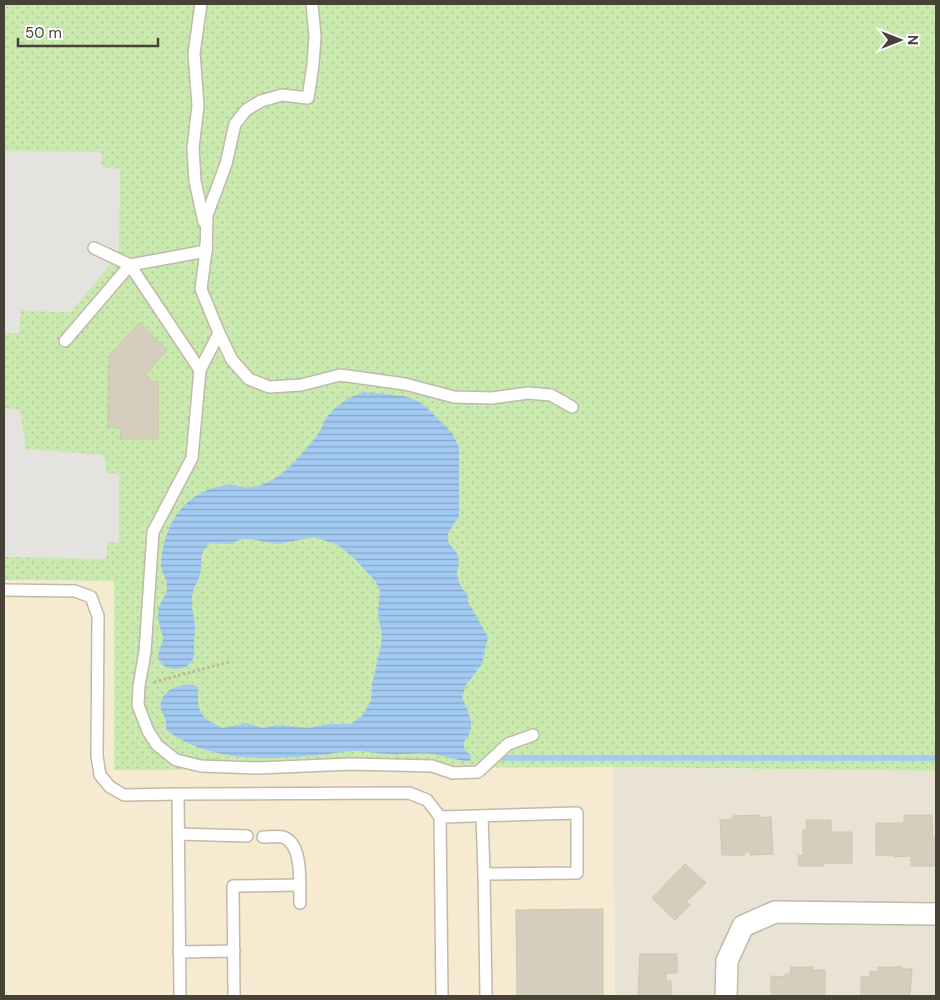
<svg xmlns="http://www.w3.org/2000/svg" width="940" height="1000" font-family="'DM Sans',sans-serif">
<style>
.residential{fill:#e8e3d5}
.commercial{fill:#f6ead1}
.grass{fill:url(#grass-dots)}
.parking{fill:#e5e3df}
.water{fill:url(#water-rules)}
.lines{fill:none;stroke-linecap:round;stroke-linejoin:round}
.stream{stroke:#a2caf2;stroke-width:5.5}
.building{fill:#d5cebc;stroke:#d0c6af}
.service-casing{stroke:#bfbaa9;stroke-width:14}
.minor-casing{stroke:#bfbaa9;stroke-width:24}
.path{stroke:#c1b79a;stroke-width:3;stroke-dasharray:2.5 2.5;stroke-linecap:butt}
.service{stroke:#fff;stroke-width:11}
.minor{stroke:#fff;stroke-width:21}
</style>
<defs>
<pattern id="grass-dots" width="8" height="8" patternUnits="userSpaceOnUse" patternTransform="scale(1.25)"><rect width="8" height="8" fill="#c9e9af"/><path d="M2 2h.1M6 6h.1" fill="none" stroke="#aec997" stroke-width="1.8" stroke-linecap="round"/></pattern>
<pattern id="water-rules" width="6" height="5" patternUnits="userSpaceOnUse" patternTransform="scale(1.25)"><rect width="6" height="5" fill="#a2caf2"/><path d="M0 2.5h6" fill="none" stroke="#86a6c5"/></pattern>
</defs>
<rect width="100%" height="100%" fill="#f4f1e7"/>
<polygon class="residential" points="613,767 936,771 936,996 615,996"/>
<polygon class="commercial" points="4,580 114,581 115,770 613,767 615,996 4,996"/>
<polygon class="grass" points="4,4 936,4 936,771 613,767 114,770 114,581 4,580"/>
<g class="parking">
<polygon points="4,151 101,152 102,167 120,169 119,254 71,312 21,311 19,333 4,333"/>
<polygon points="4,408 20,410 26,449 105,455 106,473 119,474 119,543 108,542 106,559 4,557"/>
</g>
<path class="water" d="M364 392 404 396 418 401 427 408 452 433 459 447V515C456 524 448 529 448 536 447 547 456 548 458 556 460 562 458 566 457 572 457 579 461 589 467 593L468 602 488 637 482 664 466 685 462 697C466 708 474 720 470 732 469 737 463 740 464 746 464 750 468 753 471 755L470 761C460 762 444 755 433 754 419 752 405 755 391 754 381 754 371 752 361 751 350 750 332 754 320 755 267 760 212 763 166 730 166 726 166 721 165 718 163 712 159 709 161 702 164 688 187 681 198 687V705L201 713 207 720 222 728 247 723 263 728 278 725 309 728 328 724H351L363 715 371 701 372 685 381 645 382 632 380 626 378 612 380 591 376 582 355 559 338 545 314 537 278 544 250 539H242L229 544 210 543C196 556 204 561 200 574 198 583 192 588 192 599 191 608 194 616 195 625 195 632 194 638 194 644 194 649 195 654 193 659 188 672 164 672 159 660 156 653 163 645 163 638 163 635 160 630 160 627 158 620 157 611 160 605 162 598 167 595 167 588 168 579 160 571 161 562 165 522 184 492 226 485 232 484 238 486 244 487 259 489 274 480 285 471 297 460 309 446 318 434 321 430 323 425 325 420 334 406 349 397 364 392Z"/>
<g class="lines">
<polyline class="stream" points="504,758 936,758"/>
</g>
<g class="building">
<polygon points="139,323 167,350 144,377 149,377 149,381 158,381 158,439 120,439 121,428 108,427 109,356"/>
<polygon points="760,815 760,818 771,817 773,854 750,855 750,852 745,852 745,855 722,855 720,820 733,819 733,816"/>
<polygon points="904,815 932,815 933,838 936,838 936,866 911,866 911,856 894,857 894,855 876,855 876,823 904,823"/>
<polygon points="806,820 831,820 831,832 852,832 852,863 824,863 824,866 799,866 798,856 803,855 803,830 807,830"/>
<polygon points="685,864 706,883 686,902 690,905 675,920 652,898"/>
<polygon points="603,909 603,996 517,996 516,910"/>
<polygon points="640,954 677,954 677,973 666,973 666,980 671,981 671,996 638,996"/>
<polygon points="791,967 813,967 812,970 825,970 825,996 771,996 771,976 785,977 785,974 790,974"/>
<polygon points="878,967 902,967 902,969 912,969 910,996 861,996 861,977 870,977 870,971 878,972"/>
</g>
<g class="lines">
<g class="service-casing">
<g id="service">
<polyline points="201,4 194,53 198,106 193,148 195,181 204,222"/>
<polyline points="312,4 315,36 313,65 308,98 282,95 261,101 246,110 235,124 226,164 207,215 206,251 201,289 219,333 232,360 249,379 269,387 301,385 340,375 405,384 454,397 492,398 528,393 551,395 572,407"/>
<polyline points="94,248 130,265 200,370"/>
<polyline points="219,333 200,370 192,458 153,532 145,652 139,686 138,705 148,731 157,745 176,760 201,766 258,768 351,764 432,766 453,773 478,772 508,744 533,735"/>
<polyline points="65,341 130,265 206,251 206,245"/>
<polyline points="4,590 75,591 91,597 98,616 97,756 100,775 110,787 124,795 178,794"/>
<polyline points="482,816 484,874"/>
<polyline points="179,834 247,836"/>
<path d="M263 837C269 837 277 836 283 837 304 844 299 886 300 903"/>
<polyline points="179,952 234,951"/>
<polyline points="180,996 178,794 409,793 427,800 440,817"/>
<polyline points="234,996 233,886 299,885"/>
<polyline points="442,996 440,817 577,813 577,873 484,874 486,996"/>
</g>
</g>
<g class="minor-casing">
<polyline id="minor" points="726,996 727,961 743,926 775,912 936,914"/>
</g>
<polyline class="path" points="154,682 229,662"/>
<use href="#service" class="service"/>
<use href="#minor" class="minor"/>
</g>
<rect width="940" height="1000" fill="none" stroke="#474236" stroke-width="10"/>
<g transform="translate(900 40) rotate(90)" stroke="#ffffff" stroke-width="4" paint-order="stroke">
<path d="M0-4L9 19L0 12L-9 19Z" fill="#474236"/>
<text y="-8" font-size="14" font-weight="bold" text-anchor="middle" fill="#474236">N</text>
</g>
<path d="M18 38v8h140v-8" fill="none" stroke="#474236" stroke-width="2.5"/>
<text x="25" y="38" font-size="15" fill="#474236" stroke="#ffffff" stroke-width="4" paint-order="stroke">50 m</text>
</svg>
